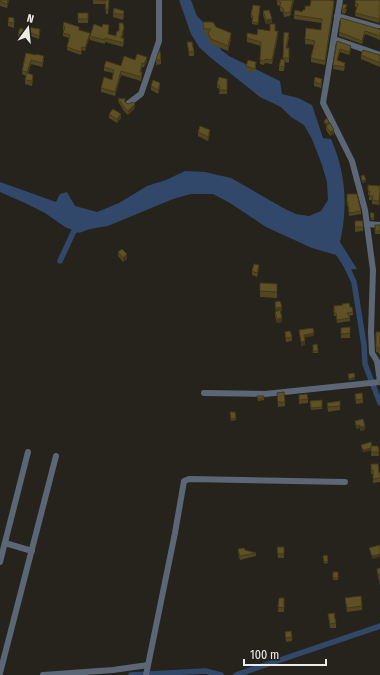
<svg xmlns="http://www.w3.org/2000/svg" width="380" height="675" font-family="'Fira Sans Condensed',sans-serif">
<style>
.water{fill:#31486a}
.lines{fill:none;stroke-linecap:round;stroke-linejoin:round}
.canal{stroke:#31486a;stroke-width:5.5}
.minor{stroke:#5b6676;stroke-width:6}
.wall{fill:#514620}
.shaded-wall{fill:#42391a}
.building{fill:#5e5125;stroke:#42391a}
</style>
<rect width="100%" height="100%" fill="#25231c"/>
<path class="water" d="M179 0H191L197 16 213 32 221 50 229 56 280 81 282 94 298 98 312 105 323 138 331 139C346 173 348 207 340 242L357 269 346 270 336 255 312 248 266 227 230 203 213 194H191L173 199 108 226 90 229 79 233 65 227 45 213 25 203 0 192V182L56 202 60 194 67 192 75 206 97 212 119 203 147 186 166 180 185 171 205 172 231 178 285 209 296 214 309 216 321 211 328 200 327 182 322 165 312 139 304 125 291 117 281 107 260 97 211 58 199 47 191 34Z"/>
<g class="lines">
<g class="canal">
<polyline points="60,261 73,233 79,225"/>
<polyline points="345,263 354,282 364,345 365,364 380,403"/>
<polyline points="131,675 205,671 221,675"/>
<polyline points="236,675 380,626"/>
</g>
<g class="minor">
<polyline points="340,0 323,103 352,161 365,210 373,270 371,332 372,353 377,361 380,381"/>
<polyline points="337,16 380,28"/>
<polyline points="334,39 380,55"/>
<polyline points="129,103 141,94 159,41 159,0"/>
<polyline points="367,224 380,225"/>
<polyline points="204,393 265,394 380,382"/>
<polyline points="5,543 32,551"/>
<polyline points="0,562 28,452"/>
<polyline points="0,673 56,456"/>
<polyline points="43,675 113,670 148,665"/>
<polyline points="146,675 175,533 184,481 189,479 345,482"/>
</g>
</g>
<g class="wall">
<polygon points="0,0 9,0 7,8 0,6"/>
<polygon points="93,0 109,0 108,14 106,14 105,4 93,4"/>
<polygon points="277,0 294,0 290,16 284,17 283,12 280,11 280,6 277,5"/>
<polygon points="380,0 380,18 379,23 355,16 355,13 357,8 355,7 355,3"/>
<polygon points="260,6 258,25 252,24 252,18 251,18 251,15"/>
<polygon points="310,6 334,6 325,65 311,62 311,58 314,45 305,44 305,39 321,30 322,23 294,19 294,15 302,12"/>
<polygon points="342,9 347,9 345,14 342,13"/>
<polygon points="263,11 272,23 266,24 263,15"/>
<rect x="78" y="13" width="10" height="10"/>
<polygon points="113,13 124,15 123,20 113,17"/>
<polygon points="8,22 14,22 14,28 8,26"/>
<polygon points="203,22 231,39 228,51 211,44 208,39 208,34 204,34"/>
<polygon points="63,26 79,30 90,36 85,51 82,50 81,55 67,50 67,47 69,38 63,36 63,33 64,30 63,30"/>
<polygon points="20,28 40,33 39,39 27,35 26,40 18,38 18,34"/>
<polygon points="109,28 108,34 116,36 124,32 122,38 124,42 123,47 105,42 105,44 90,40 90,36"/>
<polygon points="380,28 380,40 365,34 362,44 339,36 339,32"/>
<polygon points="270,31 275,31 278,36 272,64 265,63 264,65 260,64 261,46 247,42 247,33 257,35"/>
<polygon points="284,32 289,37 287,48 289,48 289,63 285,62 284,71 279,71 279,66 283,60"/>
<polygon points="337,41 351,50 349,55 340,52 337,60 345,66 344,71 333,69"/>
<polygon points="187,42 194,52 194,56 189,56"/>
<polygon points="26,53 44,60 42,67 31,64 28,74 33,79 32,86 25,84 25,80 26,76 22,74 22,71"/>
<polygon points="361,55 380,55 380,67 361,59"/>
<polygon points="135,60 147,61 144,67 142,67 141,72 142,76 141,81 121,75 115,96 101,92 101,88 112,80 113,73 104,71 104,67 121,66"/>
<polygon points="156,60 161,60 161,64 156,65"/>
<polygon points="246,66 256,67 255,73 246,70"/>
<polygon points="227,79 227,94 219,94 220,89 217,88 217,84"/>
<polygon points="314,82 322,83 321,88 314,86"/>
<polygon points="151,86 160,87 158,94 151,90"/>
<polygon points="118,98 128,104 135,108 128,115 124,111 118,101"/>
<polygon points="109,114 121,118 117,123 109,118"/>
<polygon points="324,121 329,124 334,134 330,136 326,130 326,126 327,125 324,123"/>
<polygon points="198,132 210,134 208,141 198,136"/>
<polygon points="368,185 380,190 379,205 372,204 372,200 369,200 369,195 368,195"/>
<polygon points="347,194 361,211 361,214 349,216 348,206 347,206"/>
<polygon points="370,213 374,213 374,220 371,220"/>
<polygon points="355,221 363,227 363,231 355,232"/>
<rect x="375" y="225" width="5" height="9"/>
<polygon points="118,252 127,259 123,262 118,256"/>
<polygon points="259,269 257,277 252,275 252,271"/>
<polygon points="260,283 277,284 277,298 260,297"/>
<polygon points="275,302 282,311 280,312 282,322 277,323 275,316 275,312 276,312 275,307"/>
<polygon points="343,305 350,307 353,312 353,315 349,316 350,318 350,321 337,323 336,316 334,316 334,306"/>
<polygon points="341,328 350,333 350,338 341,338"/>
<polygon points="285,332 292,337 292,341 286,342"/>
<polygon points="376,332 380,332 380,359 379,353 376,352"/>
<polygon points="317,344 318,353 313,353 313,345"/>
<polygon points="277,393 285,402 285,406 278,407"/>
<polygon points="355,394 363,399 363,403 356,404"/>
<polygon points="299,395 308,399 308,403 299,404"/>
<polygon points="257,396 264,396 264,400 258,401"/>
<polygon points="322,400 322,409 311,410 310,401"/>
<polygon points="327,403 340,406 340,410 328,412"/>
<polygon points="230,412 235,412 236,420 231,421"/>
<polygon points="355,421 365,430 360,431 360,428 357,429 355,424"/>
<polygon points="361,445 372,446 378,446 379,456 371,456 371,450 363,452"/>
<polygon points="371,464 379,473 380,473 380,482 373,483 373,474 371,474"/>
<polygon points="277,547 284,547 284,558 278,558"/>
<polygon points="238,549 256,553 256,556 240,560 238,553"/>
<polygon points="323,556 328,561 328,563 324,564"/>
<polygon points="380,568 380,586 377,572 377,569"/>
<rect x="333" y="572" width="5" height="8"/>
<polygon points="279,598 284,598 284,612 278,612"/>
<polygon points="345,598 362,606 362,610 347,612"/>
<polygon points="328,614 336,623 336,628 330,628"/>
<polygon points="285,632 292,637 292,641 286,642"/>
</g>
<g class="shaded-wall">
<polygon points="8,0 9,0 9,1 7,8 7,4"/>
<polygon points="293,0 294,0 290,16 290,12"/>
<polygon points="334,1 334,6 325,65 325,61"/>
<polygon points="272,19 272,23 266,24 266,20"/>
<polygon points="278,31 278,36 272,64 272,60"/>
<polygon points="365,31 365,34 362,44 362,41"/>
<polygon points="90,33 90,36 85,51 85,48"/>
<polygon points="231,33 231,39 228,51 228,46"/>
<polygon points="340,49 340,52 337,63 337,60"/>
<polygon points="147,57 147,61 144,67 144,64"/>
<polygon points="31,60 31,64 27,76 27,72"/>
<polygon points="121,71 121,75 115,96 115,92"/>
<polygon points="33,75 33,79 32,86 32,81"/>
<polygon points="160,83 160,87 158,94 158,90"/>
<polygon points="135,104 135,108 128,115 128,111"/>
<polygon points="121,114 121,118 117,123 117,119"/>
<polygon points="210,130 210,134 208,141 208,137"/>
<polygon points="334,130 334,134 330,136 330,132"/>
<polygon points="366,180 366,182 362,183 362,181"/>
<polygon points="127,254 127,259 123,262 123,258"/>
<polygon points="259,265 259,269 257,277 257,273"/>
<polygon points="282,307 282,311 276,313 276,308"/>
<polygon points="282,318 282,322 277,323 277,319"/>
<polygon points="314,333 314,336 304,338 304,335"/>
<polygon points="305,341 305,345 301,346 301,342"/>
<polygon points="355,377 355,379 349,381 349,379"/>
<polygon points="360,425 360,428 357,429 357,426"/>
<polygon points="365,426 365,430 360,431 360,427"/>
<polygon points="373,448 373,450 363,452 363,450"/>
<polygon points="380,554 380,557 372,559 372,556"/>
</g>
<g class="building">
<polygon points="0,0 8,0 7,4 0,1"/>
<polygon points="97,0 109,0 108,10 106,10 105,0"/>
<polygon points="277,0 293,0 290,12 284,13 283,8 280,7 281,2 277,1"/>
<polygon points="311,0 329,0 334,1 325,61 311,58 315,41 305,39 306,28 321,30 322,19 294,15 295,10 302,12 303,10 305,10 305,6 310,6"/>
<polygon points="356,0 380,0 380,15 379,19 355,13 358,4 355,3"/>
<polygon points="343,4 347,5 345,9 342,9"/>
<polygon points="253,5 260,6 258,23 252,22 253,16 251,15"/>
<polygon points="114,8 124,11 123,15 113,13"/>
<polygon points="269,10 272,19 266,20 263,11"/>
<rect x="78" y="13" width="10" height="6"/>
<polygon points="9,17 14,18 14,23 8,22"/>
<polygon points="341,18 379,29 380,28 380,36 365,31 362,41 339,32"/>
<polygon points="64,22 79,27 79,30 90,33 85,48 82,47 81,52 67,47 70,35 63,33 65,27 63,26"/>
<polygon points="203,22 213,22 216,27 231,33 228,46 211,39 208,33 211,29 204,29"/>
<polygon points="119,23 123,23 124,28 121,38 124,38 123,43 105,38 105,40 90,36 94,24 102,27 103,24 109,25 108,34 116,36 117,31 119,31"/>
<polygon points="270,24 275,24 275,31 278,31 272,60 265,59 264,61 260,60 261,42 247,38 247,33 257,35 258,29 270,31"/>
<polygon points="26,27 40,29 39,36 27,31 26,36 18,34 20,28 25,30"/>
<polygon points="284,32 289,33 286,48 289,48 289,58 283,58"/>
<polygon points="337,41 351,46 349,52 340,49 337,60 345,63 344,67 333,65"/>
<polygon points="187,42 192,42 194,52 189,52"/>
<polygon points="363,50 380,55 380,63 361,55"/>
<polygon points="159,51 160,51 161,60 156,60"/>
<polygon points="26,53 36,55 36,54 44,56 42,63 31,60 27,72 22,71"/>
<polygon points="137,54 147,57 144,64 142,63 140,72 142,72 141,77 121,71 115,92 101,88 104,77 112,80 114,70 104,67 106,61 121,66 124,56 135,60"/>
<polygon points="281,59 285,60 284,67 279,66"/>
<polygon points="248,60 256,62 255,69 246,66"/>
<polygon points="27,73 33,75 32,81 25,80"/>
<polygon points="219,77 227,79 227,90 219,90 220,86 217,84"/>
<polygon points="315,77 322,79 321,84 314,82"/>
<polygon points="153,80 160,83 158,90 151,86"/>
<polygon points="118,98 123,99 125,98 125,102 128,104 133,102 135,104 128,111 124,107"/>
<polygon points="113,109 121,114 117,119 109,114"/>
<polygon points="327,118 329,123 328,124 324,121"/>
<polygon points="330,123 334,130 330,132 326,126"/>
<polygon points="200,126 210,130 208,137 198,132"/>
<polygon points="364,175 366,180 362,181 361,176"/>
<polygon points="368,185 380,186 379,201 372,200 373,196 369,196 370,191 368,191"/>
<polygon points="347,194 357,194 361,211 349,213 348,203 347,203"/>
<polygon points="370,213 374,213 374,218 371,218"/>
<rect x="355" y="221" width="8" height="6"/>
<rect x="375" y="225" width="5" height="6"/>
<polygon points="122,249 127,254 123,258 118,252"/>
<polygon points="254,264 259,265 257,273 252,271"/>
<polygon points="260,283 277,284 277,292 260,291"/>
<polygon points="280,301 282,307 276,308 275,302"/>
<polygon points="349,303 350,307 352,307 353,312 347,313 350,318 337,320 336,313 334,313 334,306 343,305 342,304"/>
<polygon points="280,310 282,318 277,319 275,312"/>
<polygon points="350,327 350,333 341,334 341,328"/>
<polygon points="313,328 314,333 304,335 305,341 301,342 299,330"/>
<polygon points="290,331 292,337 286,338 285,332"/>
<polygon points="376,332 380,332 380,349 376,347"/>
<polygon points="317,344 318,351 313,351 313,345"/>
<polygon points="354,373 355,377 349,379 348,374"/>
<polygon points="284,392 285,402 278,402 277,393"/>
<polygon points="362,393 363,399 356,400 355,394"/>
<polygon points="307,394 308,399 299,400 299,395"/>
<polygon points="257,396 264,396 264,398 258,399"/>
<polygon points="322,400 322,407 311,408 310,401"/>
<polygon points="340,401 340,406 328,407 327,403"/>
<polygon points="230,412 235,412 236,418 231,419"/>
<polygon points="363,419 365,426 360,427 360,425 357,426 355,421"/>
<polygon points="371,442 372,446 371,446 371,448 363,450 361,445"/>
<polygon points="371,446 378,446 379,452 371,452"/>
<polygon points="371,464 378,464 379,473 380,473 380,478 373,479 373,470 371,470"/>
<polygon points="380,545 380,554 372,556 369,548"/>
<polygon points="277,547 284,547 284,554 278,554"/>
<polygon points="244,548 245,550 256,553 240,556 238,549"/>
<polygon points="327,555 328,561 324,562 323,556"/>
<polygon points="380,568 380,583 377,569"/>
<rect x="333" y="572" width="5" height="6"/>
<polygon points="361,596 362,606 347,608 345,598"/>
<polygon points="279,598 284,598 284,608 278,607"/>
<polygon points="334,613 336,623 330,624 328,614"/>
<polygon points="291,631 292,637 286,638 285,632"/>
</g>
<g transform="translate(28 28) rotate(15)" stroke="#25231c" stroke-width="3" paint-order="stroke">
<path d="M0-3L7 15L0 10L-7 15Z" fill="#edece7"/>
<text y="-6" font-size="11" font-weight="bold" text-anchor="middle" fill="#edece7">N</text>
</g>
<path d="M244 659v6h82v-6" fill="none" stroke="#edece7" stroke-width="2"/>
<text x="250" y="659" font-size="12" fill="#edece7" stroke="#25231c" stroke-width="3" paint-order="stroke">100 m</text>
</svg>
